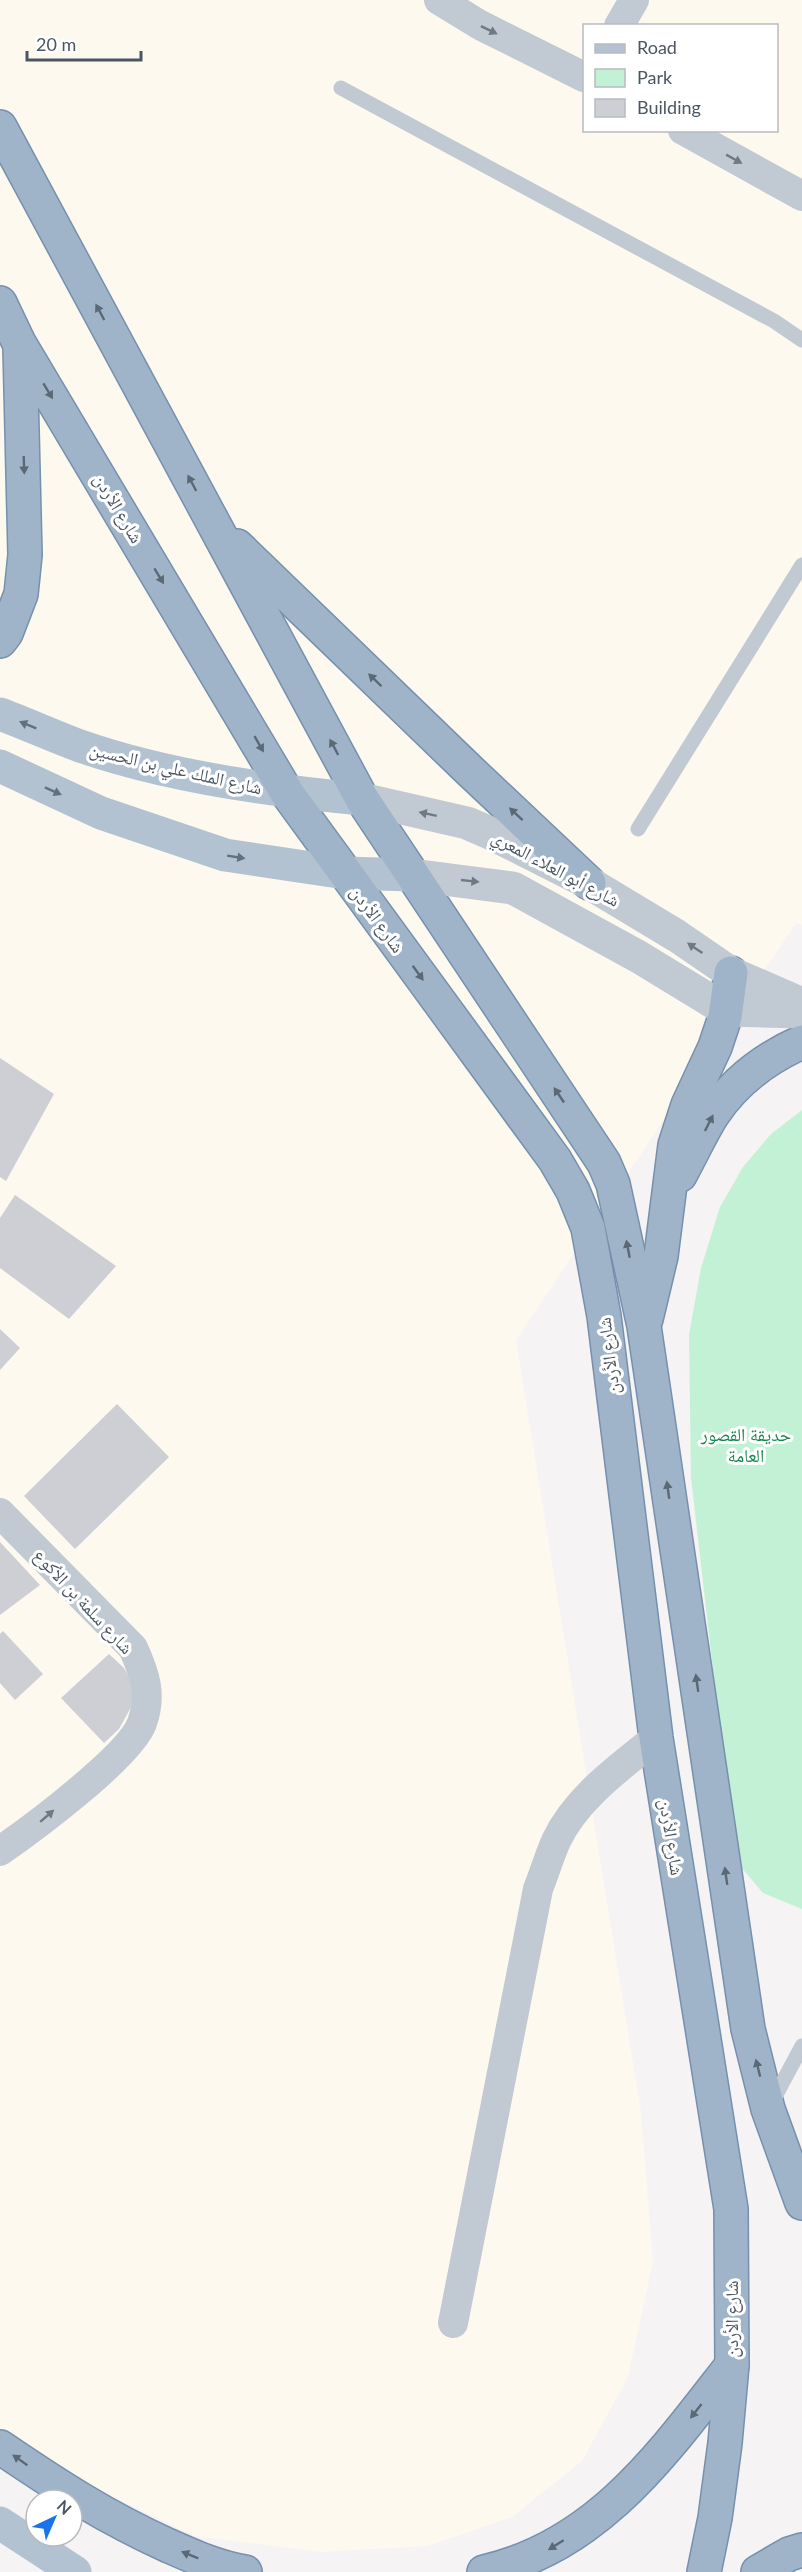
<svg xmlns="http://www.w3.org/2000/svg" width="802" height="2572" font-family="Lato,'Noto Naskh Arabic',sans-serif">
<style>
.commercial{fill:#fdf9ef;fill-rule:evenodd}
.green{fill:#c3f1d5}
.building{fill:#cdcfd5}
.lines{fill:none;stroke-linecap:round;stroke-linejoin:round}
.trunk-casing{stroke:#7690ad;stroke-width:36}
.service{stroke:#c1cad2;stroke-width:15}
.minor{stroke:#c1cad2;stroke-width:30}
.tertiary{stroke:#c1cad2;stroke-width:33}
.primary{stroke:#b3c2d1;stroke-width:33}
.trunk{stroke:#9fb4c9;stroke-width:33}
.oneway{fill:#6e7983}
.oneway2{fill:#5b6976}
.oneway3{fill:#64717d}
.labels{text-anchor:middle;dominant-baseline:central;stroke-width:6;stroke-linejoin:round;paint-order:stroke}
.street-label{font-size:18px;fill:#4a5661;stroke:#fff}
.park-label{font-size:18px;fill:#17864f;stroke:#fff}
</style>
<rect width="100%" height="100%" fill="#f5f3f3"/>
<path class="commercial" d="M0 0H802V925L796 923 516 1340 641 2112 653 2262 628 2377 582 2461 512 2517 428 2546 320 2552 195 2536 45 2464 0 2433ZM584 26H776V130H584Z"/>
<polygon class="green" points="802,1110 802,1909 763,1893 735,1860 691,1478 689,1335 701,1268 720,1207 743,1167 771,1134"/>
<g class="building">
<polygon points="0,1058 54,1094 6,1181 0,1177"/>
<polygon points="15,1195 116,1266 69,1319 0,1268 0,1218"/>
<polygon points="0,1329 20,1348 0,1370"/>
<polygon points="117,1404 169,1457 75,1549 24,1496"/>
<polygon points="0,1542 40,1585 0,1615"/>
<polygon points="3,1631 43,1674 15,1700 0,1683 0,1634"/>
<polygon points="109,1654 124,1668 132,1682 135,1700 119,1729 104,1743 61,1698"/>
</g>
<g class="lines">
<g class="trunk-casing">
<g id="trunk">
<polyline points="0,127 362,799 604,1163 613,1184 644,1326 748,2029 768,2109 802,2203"/>
<polyline points="0,303 19,343 287,793 555,1160 573,1191 588,1228 604,1316 656,1738 731,2209 732,2365 725,2443 715,2518 704,2572"/>
<polyline points="237,546 469,770 589,883"/>
<polyline points="0,641 6,633 21,594 25,555 20,348"/>
<path d="M680 1175C691 1155 701 1133 713 1114 735 1081 766 1058 802 1042"/>
<polyline points="646,1319 661,1256 675,1145 688,1105 715,1047 725,1017 731,973"/>
<path d="M0 2447C56 2485 105 2517 167 2545 192 2556 218 2568 245 2572"/>
<path d="M484 2572C599 2546 664 2452 732 2365"/>
<polyline points="758,2572 789,2554 802,2550"/>
</g>
</g>
<g class="service">
<polyline points="341,88 774,321 802,340"/>
<polyline points="638,829 802,565"/>
<polyline points="771,2104 802,2046"/>
</g>
<g class="minor">
<polyline points="439,0 480,25 584,77"/>
<polyline points="619,26 634,0"/>
<polyline points="683,130 802,196"/>
<path d="M0 1513 133 1648C145 1674 152 1695 142 1723 130 1756 32 1829 0 1851"/>
<path d="M453 2323 538 1889C544 1874 549 1857 556 1841 576 1798 620 1767 656 1738"/>
</g>
<g class="tertiary">
<polyline points="362,799 467,823 490,833 589,883 677,936 731,973 802,1004"/>
<polyline points="412,875 513,888 639,957 726,1010 802,1012"/>
</g>
<g class="primary">
<path d="M0 714C27 724 53 736 80 746 166 776 271 791 362 799"/>
<polyline points="0,766 101,813 225,855 345,873 412,875"/>
<polyline points="0,2523 75,2572"/>
</g>
<use href="#trunk" class="trunk"/>
</g>
<defs><path id="oneway-solid" d="M-6-.8H1V-3.2L6.5 0L1 3.2V.8H-6Z" transform="scale(1.5)"/></defs>
<g class="oneway">
<use href="#oneway-solid" transform="translate(489 30) rotate(26)"/>
<use href="#oneway-solid" transform="translate(734 159) rotate(29)"/>
<use href="#oneway-solid" transform="translate(428 814) rotate(-168)"/>
<use href="#oneway-solid" transform="translate(470 881) rotate(6)"/>
<use href="#oneway-solid" transform="translate(695 948) rotate(-146)"/>
<use href="#oneway-solid" transform="translate(47 1816) rotate(-41)"/>
</g>
<g class="oneway2">
<use href="#oneway-solid" transform="translate(100 312) rotate(-118)"/>
<use href="#oneway-solid" transform="translate(48 391) rotate(59)"/>
<use href="#oneway-solid" transform="translate(24 465) rotate(88)"/>
<use href="#oneway-solid" transform="translate(192 483) rotate(-118)"/>
<use href="#oneway-solid" transform="translate(159 576) rotate(59)"/>
<use href="#oneway-solid" transform="translate(375 680) rotate(-136)"/>
<use href="#oneway-solid" transform="translate(259 744) rotate(60)"/>
<use href="#oneway-solid" transform="translate(334 747) rotate(-118)"/>
<use href="#oneway-solid" transform="translate(516 814) rotate(-137)"/>
<use href="#oneway-solid" transform="translate(418 973) rotate(54)"/>
<use href="#oneway-solid" transform="translate(559 1095) rotate(-124)"/>
<use href="#oneway-solid" transform="translate(709 1123) rotate(-63)"/>
<use href="#oneway-solid" transform="translate(628 1249) rotate(-101)"/>
<use href="#oneway-solid" transform="translate(668 1490) rotate(-98)"/>
<use href="#oneway-solid" transform="translate(697 1683) rotate(-98)"/>
<use href="#oneway-solid" transform="translate(726 1876) rotate(-98)"/>
<use href="#oneway-solid" transform="translate(758 2068) rotate(-104)"/>
<use href="#oneway-solid" transform="translate(696 2411) rotate(128)"/>
<use href="#oneway-solid" transform="translate(20 2460) rotate(-145)"/>
<use href="#oneway-solid" transform="translate(556 2545) rotate(148)"/>
<use href="#oneway-solid" transform="translate(190 2555) rotate(-158)"/>
</g>
<g class="oneway3">
<use href="#oneway-solid" transform="translate(28 725) rotate(-158)"/>
<use href="#oneway-solid" transform="translate(53 791) rotate(24)"/>
<use href="#oneway-solid" transform="translate(236 857) rotate(9)"/>
</g>
<g class="labels">
<g class="street-label">
<text transform="translate(119 508) rotate(59)">شارع الأردن</text>
<text transform="translate(176 768) rotate(13)">شارع الملك علي بن الحسين</text>
<text transform="translate(556 868) rotate(28)">شارع أبو العلاء المعري</text>
<text transform="translate(378 919) rotate(54)">شارع الأردن</text>
<text transform="translate(608 1356) rotate(-97)">شارع الأردن</text>
<text transform="translate(84 1601) rotate(47)">شارع سلمة بن الأكوع</text>
<text transform="translate(672 1837) rotate(81)">شارع الأردن</text>
<text transform="translate(731 2319) rotate(-90)">شارع الأردن</text>
</g>
<g class="park-label">
<text x="746" y="1434">حديقة القصور<tspan x="746" dy="21">العامة</tspan></text>
</g>
</g>
<rect x="583" y="24" width="195" height="108" fill="#ffffff" stroke="#b7bbc0" stroke-width="1.5"/>
<rect x="595" y="44" width="30" height="9" fill="#b3c2d1" stroke="#b7bbc0" stroke-width="1.5"/>
<text x="637" y="54" font-size="18" fill="#4a5661">Road</text>
<rect x="595" y="69" width="30" height="18" fill="#c3f1d5" stroke="#b7bbc0" stroke-width="1.5"/>
<text x="637" y="84" font-size="18" fill="#4a5661">Park</text>
<rect x="595" y="99" width="30" height="18" fill="#cdcfd5" stroke="#b7bbc0" stroke-width="1.5"/>
<text x="637" y="114" font-size="18" fill="#4a5661">Building</text>
<g transform="translate(54 2518) rotate(44)"><circle r="28" fill="#ffffff" stroke="#b7bbc0" stroke-width="1.5"/>
<path d="M0-4.5L10 22L0 15L-10 22Z" fill="#1a73e8"/>
<text y="-9" font-size="16" font-weight="bold" text-anchor="middle" fill="#4a5661">N</text>
</g>
<path d="M27 51v9h114v-9" fill="none" stroke="#4a5661" stroke-width="3"/>
<text x="36" y="51" font-size="18" fill="#4a5661" stroke="#ffffff" stroke-width="4.5" paint-order="stroke">20 m</text>
</svg>
